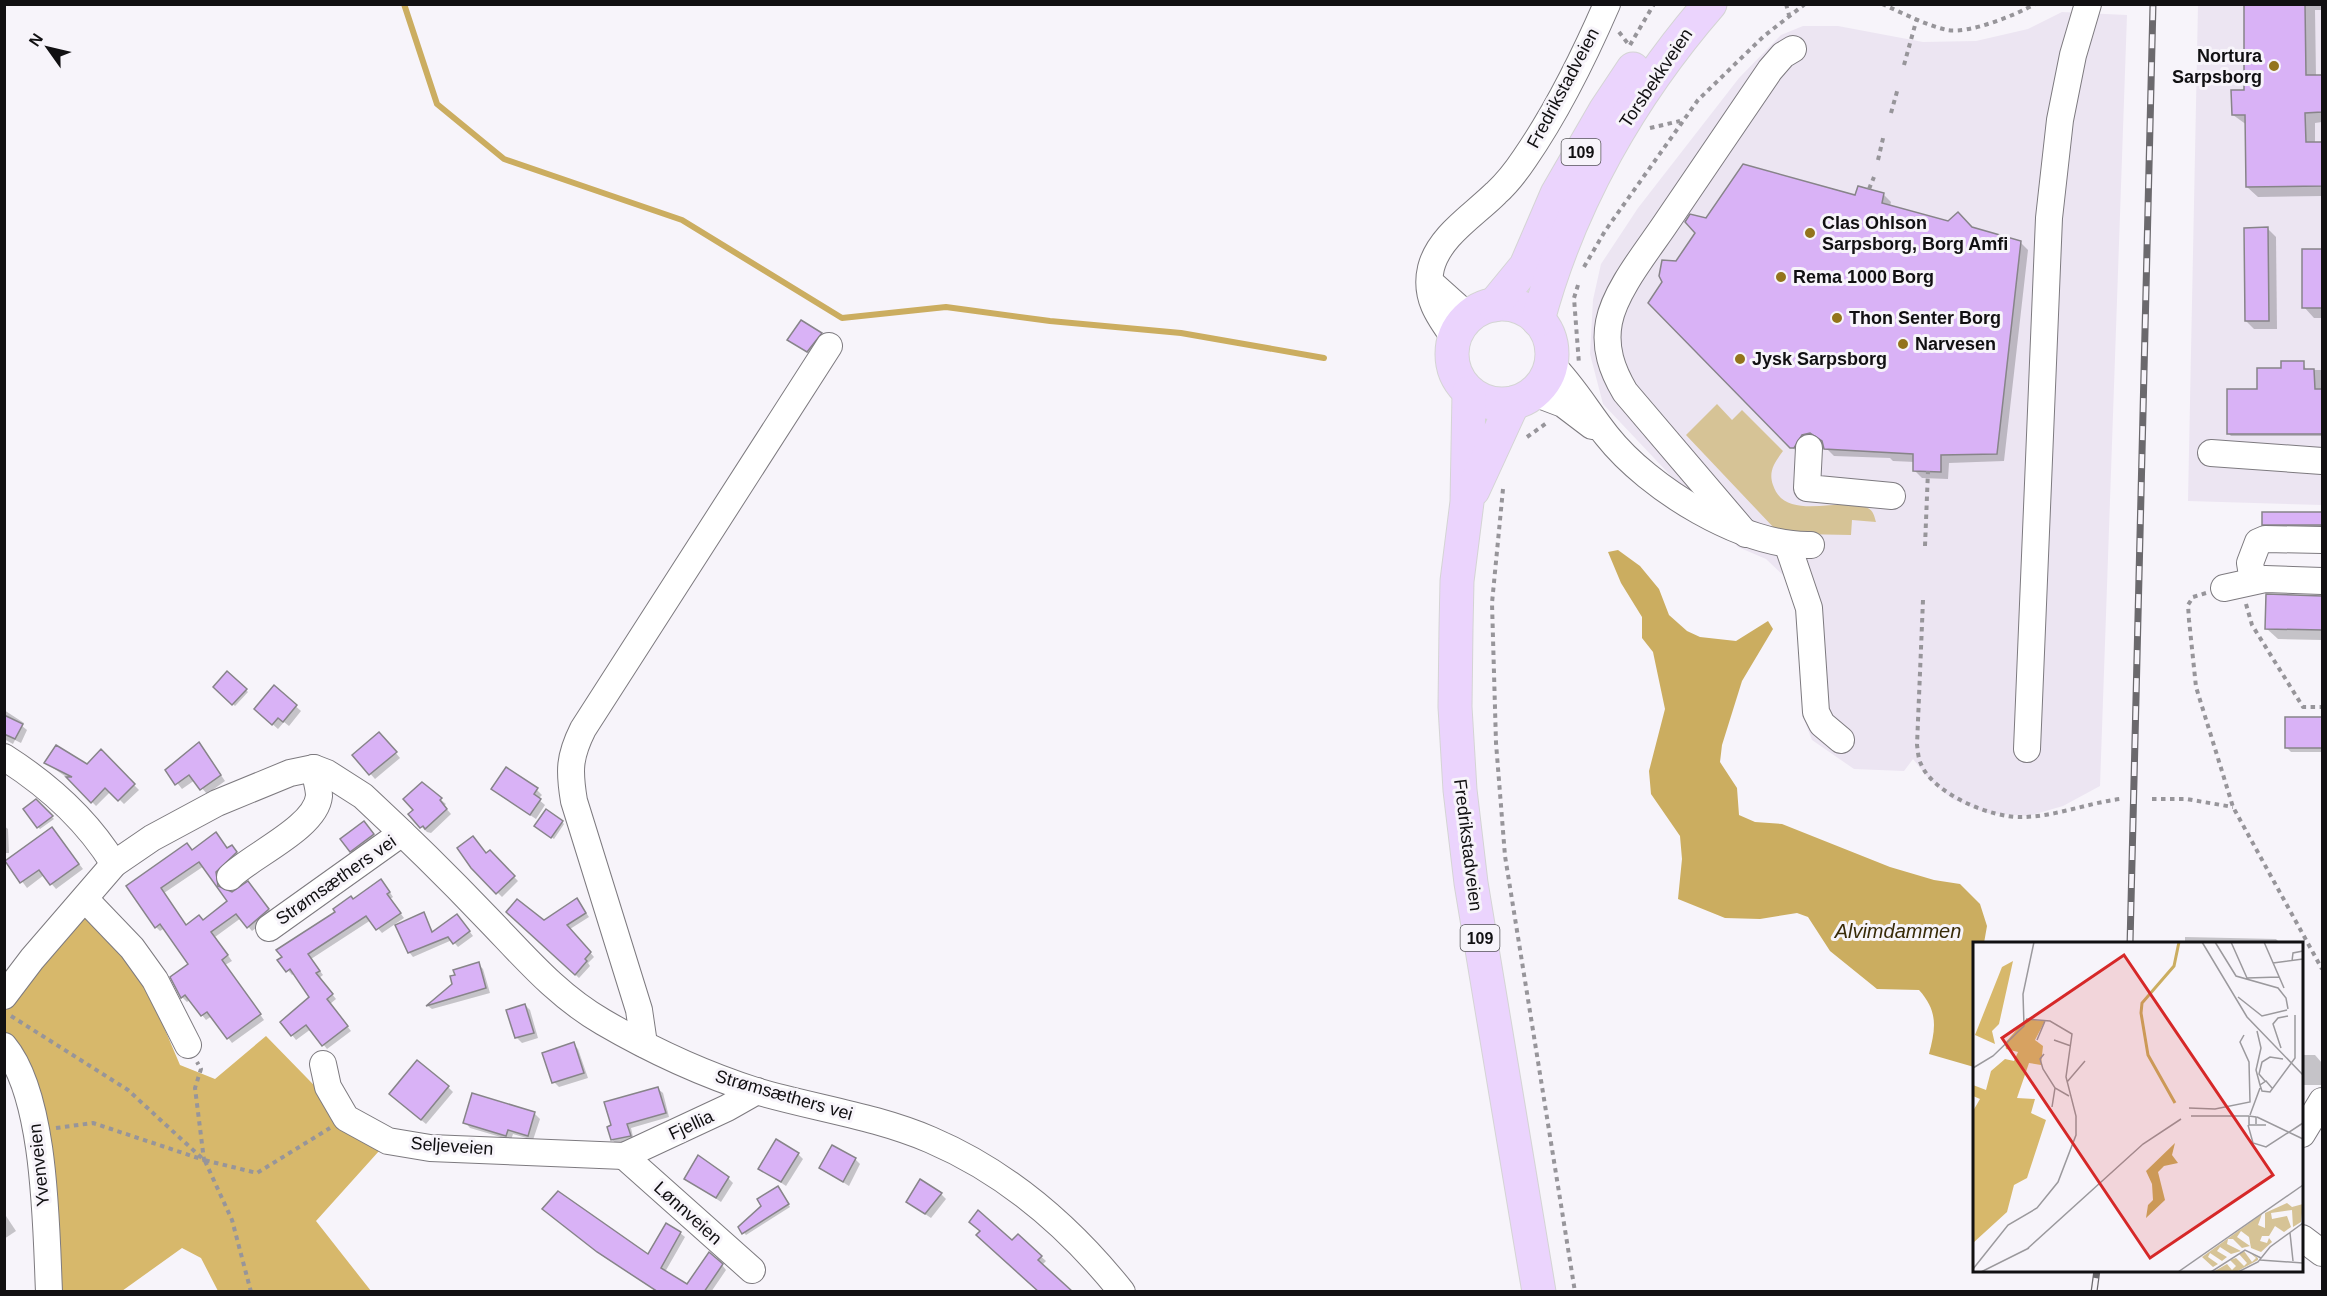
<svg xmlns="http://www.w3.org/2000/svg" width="2327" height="1296" font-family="Helvetica,sans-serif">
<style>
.built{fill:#ece5f2}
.green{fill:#d6c396}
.forest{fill:#d7b86b}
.water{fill:#cbad60}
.shadow{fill:#0003;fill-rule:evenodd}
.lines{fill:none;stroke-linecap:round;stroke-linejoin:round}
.stream{stroke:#cbad60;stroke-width:6}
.building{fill:#d9b2f6;stroke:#878489;stroke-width:1.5;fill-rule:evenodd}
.minor-casing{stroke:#7d7a7f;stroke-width:28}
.major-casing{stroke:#d4d4d4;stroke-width:35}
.path{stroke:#97959a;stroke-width:4;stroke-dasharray:4.5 4.5;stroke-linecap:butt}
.minor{stroke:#fff;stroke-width:26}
.major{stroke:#ebd4fd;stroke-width:33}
.rail-casing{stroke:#6b696d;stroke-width:7}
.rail{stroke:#f7f4fa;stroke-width:4.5;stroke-dasharray:14;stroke-linecap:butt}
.poi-dot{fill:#93741b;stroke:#f7f4fa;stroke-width:2}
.labels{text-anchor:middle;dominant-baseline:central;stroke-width:6;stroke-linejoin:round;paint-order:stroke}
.shield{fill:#f7f4fa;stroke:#565458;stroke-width:1.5}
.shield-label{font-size:16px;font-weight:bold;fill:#111012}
.poi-label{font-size:18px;font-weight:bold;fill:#111012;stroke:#f7f4fa;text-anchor:start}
.street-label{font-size:18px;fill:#111012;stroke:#f7f4fa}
.water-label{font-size:20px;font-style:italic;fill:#382b08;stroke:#f7f4fa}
.inset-river{fill:none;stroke:#cbad60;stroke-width:3}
.inset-road{fill:none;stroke:#9b999d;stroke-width:1.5}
.view{fill:#d62828;fill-opacity:0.15;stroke:#d62828;stroke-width:3}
.inset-edge{fill:none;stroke:#111012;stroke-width:3}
</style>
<rect width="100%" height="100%" fill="#f7f4fa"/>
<g class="built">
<polygon points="2198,5 2322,5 2322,505 2188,501"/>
<polygon points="2062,12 2127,15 2100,786 2063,806 2029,816 1986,813 1952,799 1930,780 1913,759 1904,771 1854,769 1812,740 1803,717 1806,637 1786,578 1766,559 1738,547 1603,404 1590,354 1593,300 1601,264 1638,208 1739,78 1781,35 1803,26 1838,26 1923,42 1976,41 2028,29"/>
</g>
<path class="green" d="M1717 404 1732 420 1742 410 1783 451C1775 462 1768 471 1773 485 1785 522 1838 497 1866 507 1873 510 1874 515 1876 522L1852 520 1851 535 1800 534 1775 529 1686 435Z"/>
<polygon class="forest" points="85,899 140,971 180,1065 215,1079 266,1036 346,1118 388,1141 316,1221 371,1291 218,1291 201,1258 182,1248 122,1291 49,1291 38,1143 5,1046 4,996"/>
<path class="water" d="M1618 550 1640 566 1659 589 1669 615 1687 631 1700 637 1736 641 1768 621 1773 629 1742 681 1722 745 1720 762 1737 788 1739 815 1755 822 1782 824 1890 867 1934 880 1960 884 1980 904 1987 926 1984 943 1974 944V1067L1929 1054C1936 1028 1938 1011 1919 990L1877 989 1830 951 1808 917 1797 913 1760 919 1725 918 1678 899 1682 859 1680 836 1651 794 1649 771 1665 709 1653 652 1642 638V617L1621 583 1608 552Z"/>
<g class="shadow">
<polygon points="2245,4 2322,4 2322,10 2315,10 2316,77 2322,77 2322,122 2315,123 2315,144 2322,143 2322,196 2258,197 2247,187 2247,125 2233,115 2246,92"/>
<polygon points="1883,194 1891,202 1890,206 2020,242 2028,250 2004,461 1949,463 1948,479 1922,478 1914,470 1915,462 1893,461 1890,458 1834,456 1818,440 1800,455 1650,303 1706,220"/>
<polygon points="2268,229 2276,237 2277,329 2254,329 2246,321"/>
<polygon points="2303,250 2322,250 2322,336 2321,318 2314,318 2304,307"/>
<polygon points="821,334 828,342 816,359 789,340"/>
<polygon points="2303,362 2306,370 2322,370 2322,436 2231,436 2229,434 2258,391 2283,370"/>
<polygon points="2264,513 2322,514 2322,526 2266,526"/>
<polygon points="2268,596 2322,596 2322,640 2278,639 2267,629"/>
<polygon points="227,673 248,692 235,706 215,687"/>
<polygon points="274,687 301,711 289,726 284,722 278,729 261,714"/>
<polygon points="4,710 24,723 22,726 27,730 21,743 15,740 13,744 4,739"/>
<polygon points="2286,718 2322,718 2322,752 2291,752 2286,747"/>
<polygon points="384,739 400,758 375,779 354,755"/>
<polygon points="203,749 225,781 207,794 195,780 182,789 167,770"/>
<polygon points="101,752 139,790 124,804 111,791 96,806 72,781 46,763 87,766"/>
<polygon points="422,784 446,804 444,806 451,814 431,833 427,832 410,815 415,810"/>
<polygon points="537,790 542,795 538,799 545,805 536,819 498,794"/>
<polygon points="36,801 54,819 40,829 38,827"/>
<polygon points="562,822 564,824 554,839 538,828"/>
<polygon points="366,825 375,837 353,853 351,851"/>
<polygon points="4,826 8,829 9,853 4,853"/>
<polygon points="52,829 83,869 56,889 44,875 27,888 7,861"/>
<path d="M220 839 228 849 236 851 241 858 220 877 222 889 232 893 252 888 273 915 252 931 241 918 215 937 232 961 225 965 264 1020 232 1043 212 1016 206 1020 190 1000 187 1002 182 997 172 977 191 964 165 928 160 931 156 927 128 886ZM204 866 229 902 203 921 187 926 164 893Z"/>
<polygon points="490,852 518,881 502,897 472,867"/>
<polygon points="385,885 393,897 390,899 404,918 382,933 371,920 311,959 323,975 319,978 336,999 330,1004 351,1031 327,1049 311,1029 296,1040 282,1022 311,997 295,973 292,975 279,960 353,900"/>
<polygon points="580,904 589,917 570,929 594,957 588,963 590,966 579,978 508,912 543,922"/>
<polygon points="423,914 433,932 461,920 473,936 458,947 452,940 413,957 409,952"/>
<polygon points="2185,937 2276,939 2281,944 2185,944"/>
<polygon points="478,964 483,969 490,993 432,1009 428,1006"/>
<polygon points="525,1005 530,1010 538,1038 522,1043 517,1038 508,1010"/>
<polygon points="573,1044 578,1049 588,1078 559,1087 554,1082"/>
<polygon points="2302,1055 2315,1055 2322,1063 2322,1085 2302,1085"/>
<polygon points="448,1087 453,1092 426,1124 396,1099"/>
<polygon points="658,1089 663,1093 669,1117 631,1128 634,1141 617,1144 612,1140"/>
<polygon points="473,1095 535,1114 540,1119 533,1140 513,1134 511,1140 470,1128 465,1122"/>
<polygon points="798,1154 803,1159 786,1186 760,1168"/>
<polygon points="855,1159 860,1164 849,1186 821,1168"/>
<polygon points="686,1178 728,1178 733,1183 721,1202"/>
<polygon points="780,1190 790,1207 746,1235 740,1228"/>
<polygon points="941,1194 946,1199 931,1218 913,1206"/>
<polygon points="4,1213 16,1231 4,1239"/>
<polygon points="549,1213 648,1256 680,1233 685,1237 665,1272 688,1286 722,1265 726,1270 711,1292 653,1292 653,1288 604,1257"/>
<polygon points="1018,1236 1046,1261 1042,1265 1012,1242"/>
</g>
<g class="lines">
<polyline class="stream" points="404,4 437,104 504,159 682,220 842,318 946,307 1050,321 1181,333 1324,358"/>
</g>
<g class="building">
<polygon points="2244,4 2305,4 2306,75 2322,75 2322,112 2305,113 2306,142 2322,142 2322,186 2246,187 2245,115 2232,115 2231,90 2244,90"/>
<polygon points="1743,164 1855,195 1858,186 1869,189 1884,193 1882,203 1948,221 1958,212 1972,227 2021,241 1997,454 1941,455 1941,472 1913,471 1913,454 1824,449 1822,441 1810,433 1802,435 1794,448 1790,448 1648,303 1662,282 1659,276 1662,260 1676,261 1695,233 1685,222 1690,214 1706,218"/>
<polygon points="2268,227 2269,321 2245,321 2244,228"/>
<rect x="2302" y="249" width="20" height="59"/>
<polygon points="801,320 822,333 807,352 787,340"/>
<polygon points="2281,361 2304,361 2304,369 2314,369 2315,389 2322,389 2322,434 2227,434 2227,389 2257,389 2257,368 2281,368"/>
<rect x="2262" y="512" width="60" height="13"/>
<polygon points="2266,594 2322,596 2322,630 2265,629"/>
<polygon points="227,671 247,689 232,705 213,687"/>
<polygon points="274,685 297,705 283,722 278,718 272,725 254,709"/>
<polygon points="4,715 23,724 15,739 4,734"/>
<rect x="2285" y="717" width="37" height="31"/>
<polygon points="379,732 397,752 369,775 352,755"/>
<polygon points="199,742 221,775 200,790 189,775 175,785 165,770"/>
<polygon points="56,745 87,764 101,749 135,784 118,801 105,788 91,803 66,777 72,777 44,763"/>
<polygon points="506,767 538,788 534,794 541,799 530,815 491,789"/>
<polygon points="422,782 442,798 440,800 447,809 425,829 423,826 420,828 408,814 413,810 403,799"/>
<polygon points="36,799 53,816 37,828 23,809"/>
<polygon points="546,809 563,821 551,838 534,826"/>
<polygon points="364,821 374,834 350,852 340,839"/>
<polygon points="52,827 79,864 50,885 39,870 20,883 5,861"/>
<path d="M216 832 227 848 232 845 237 852 216 872 218 886 232 892 248 881 269 909 247 928 236 914 211 932 228 955 222 960 261 1014 227 1039 207 1012 201 1016 185 995 181 998 170 977 188 964 160 924 155 928 126 886 187 843 192 850ZM199 862 227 901 203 920 199 915 186 925 161 888Z"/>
<polygon points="473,836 486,853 490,850 515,876 496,894 471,868 457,848"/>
<polygon points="381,879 390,892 387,894 401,913 376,930 366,916 308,954 320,971 316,973 333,994 327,999 348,1026 322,1046 306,1025 291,1036 280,1022 309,997 290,969 286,972 277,960 282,957 276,950 335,912 333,909 351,896 353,899"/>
<polygon points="577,898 586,913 567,925 591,952 585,959 587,961 575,975 506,912 517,899 544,920"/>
<polygon points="424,912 432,932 457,914 470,931 453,944 448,937 408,953 395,925"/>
<polygon points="479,962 486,988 426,1006 452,984 450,976 455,975 453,970"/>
<polygon points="525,1004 534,1033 515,1038 506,1010"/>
<polygon points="574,1042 584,1073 552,1083 542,1053"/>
<polygon points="417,1060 449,1086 421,1120 389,1094"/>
<polygon points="658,1087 666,1113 627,1124 631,1136 611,1140 607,1127 611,1125 604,1102"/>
<polygon points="472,1093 535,1112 528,1136 508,1130 506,1136 463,1123"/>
<polygon points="776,1139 799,1153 781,1182 758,1169"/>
<polygon points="832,1145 856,1158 843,1182 819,1168"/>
<polygon points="698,1155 729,1177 716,1198 684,1179"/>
<polygon points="920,1179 942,1193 925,1214 906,1202"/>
<polygon points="778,1186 789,1204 742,1234 738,1227 761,1206 757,1199"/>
<polygon points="558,1191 648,1254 666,1223 681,1232 661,1268 687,1284 709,1252 723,1264 704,1292 658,1292 597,1252 542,1209"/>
<polygon points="978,1210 1012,1240 1018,1234 1042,1256 1038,1260 1073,1292 1039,1292 976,1235 980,1231 969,1222"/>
</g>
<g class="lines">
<g class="minor-casing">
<g id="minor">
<polyline points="1430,282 1469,317"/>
<path d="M1455 339C1439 317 1424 297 1431 268 1439 236 1474 215 1496 193 1507 183 1517 170 1525 158 1558 110 1584 57 1607 4"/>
<path d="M1551 364C1574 387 1587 411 1607 436 1649 489 1743 547 1811 545"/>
<polyline points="1534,393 1563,404 1592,426"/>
<polyline points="1809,448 1807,488 1892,496"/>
<polyline points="2211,453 2322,461"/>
<path d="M1746 534 1625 392C1612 370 1604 348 1609 322 1615 290 1648 250 1666 223 1701 172 1735 121 1770 70L1783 55 1793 49"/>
<polyline points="1788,546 1809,608 1816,712 1822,724 1841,740"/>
<polyline points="2253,581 2250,563 2258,542 2265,539 2322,540"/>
<polyline points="2224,588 2265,579 2322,581"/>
<polyline points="2027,749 2049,218 2060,120 2073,55 2088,4"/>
<path d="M4 757C48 785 87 820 114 864"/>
<path d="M230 877C250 856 316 828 319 796 319 787 315 776 314 768"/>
<polyline points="85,899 132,948 155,980 188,1045"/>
<polyline points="269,928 402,833"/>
<path d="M4 996 32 959 114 864 152 838 217 803 290 773 314 768 327 773 363 796C405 835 446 875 486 917 523 955 556 995 603 1022 651 1050 703 1074 756 1091 814 1108 875 1116 931 1140 1008 1173 1070 1227 1122 1292"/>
<path d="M644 1044 639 1010 574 801C569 771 569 757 583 729L829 346"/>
<path d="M4 1046C46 1096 46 1227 49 1292"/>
<polyline points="323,1064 328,1087 346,1118 388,1141 430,1148 624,1156 727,1108 757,1091"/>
<polyline points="2302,1134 2322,1101"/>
<polyline points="624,1156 752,1270"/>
<polyline points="2302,1238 2322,1253"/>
</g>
</g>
<g class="major-casing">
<g id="major">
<circle cx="1502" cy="354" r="50"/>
<polyline points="1494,305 1526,266 1557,194 1605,111 1633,69"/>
<path d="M1538 320C1569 204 1631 95 1710 4"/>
<polyline points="1469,393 1467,502 1457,581 1456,628 1455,707 1460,790 1471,883 1539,1292"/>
<polyline points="1473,490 1513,403"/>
</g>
</g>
<g class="path">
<polyline points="1786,4 1789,15"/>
<path d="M1882 4C1903 13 1925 25 1947 30 1969 34 2016 15 2035 4"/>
<polyline points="1619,32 1629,45"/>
<polyline points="1630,45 1654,4"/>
<polyline points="1904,65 1917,18"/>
<polyline points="1891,113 1898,88"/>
<polyline points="1650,128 1680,121"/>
<polyline points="1878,160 1884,134"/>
<polyline points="1869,189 1874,177"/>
<polyline points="1584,267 1605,231 1698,100 1764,36 1805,4"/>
<polyline points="1578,285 1574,298 1579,364"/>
<polyline points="1527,437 1548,422"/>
<polyline points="1503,489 1492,603 1496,743 1505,856 1575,1292"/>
<polyline points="1925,546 1928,471"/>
<polyline points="2206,593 2193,597 2188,605 2189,620 2196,687 2233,807 2322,969"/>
<path d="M1923 600 1917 745C1918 751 1918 758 1921 764 1933 794 1993 819 2024 817 2057 816 2088 803 2120 799"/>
<polyline points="2246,604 2252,625 2303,707 2322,707"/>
<polyline points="2152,799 2186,799 2233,807"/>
<polyline points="11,1016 128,1090 204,1160 257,1173 330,1128"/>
<polyline points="56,1128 93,1123 204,1160 195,1088 201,1069 197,1062"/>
<polyline points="205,1161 232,1220 251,1292"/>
</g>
<use href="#minor" class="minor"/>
<use href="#major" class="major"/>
<g class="rail-casing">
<g id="rail">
<polyline points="2130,944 2153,4"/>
<polyline points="2094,1292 2097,1270"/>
</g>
</g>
<use href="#rail" class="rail"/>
</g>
<g class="poi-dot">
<circle cx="2274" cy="66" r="6"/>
<circle cx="1810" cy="233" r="6"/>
<circle cx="1781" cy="277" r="6"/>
<circle cx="1837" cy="318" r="6"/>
<circle cx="1903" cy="344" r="6"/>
<circle cx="1740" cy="359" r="6"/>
</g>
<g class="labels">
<g class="shield">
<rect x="1561.5" y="139" width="39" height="26" rx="4.5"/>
<rect x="1460.5" y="925" width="39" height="26" rx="4.5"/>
</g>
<g class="shield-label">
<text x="1581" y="152">109</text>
<text x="1480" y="938">109</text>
</g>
<g class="poi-label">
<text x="2262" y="56" text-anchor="end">Nortura<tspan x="2262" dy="21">Sarpsborg</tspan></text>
<text x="1822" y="223">Clas Ohlson<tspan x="1822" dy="21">Sarpsborg, Borg Amfi</tspan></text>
<text x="1793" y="277">Rema 1000 Borg</text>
<text x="1849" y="318">Thon Senter Borg</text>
<text x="1915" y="344">Narvesen</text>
<text x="1752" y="359">Jysk Sarpsborg</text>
</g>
<g class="street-label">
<text transform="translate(1656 78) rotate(-56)">Torsbekkveien</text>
<text transform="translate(1563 88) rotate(-62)">Fredrikstadveien</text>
<text transform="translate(1468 845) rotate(83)">Fredrikstadveien</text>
<text transform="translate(336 880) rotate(-35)">Strømsæthers vei</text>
<text transform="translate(784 1095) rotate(16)">Strømsæthers vei</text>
<text transform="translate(691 1125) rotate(-25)">Fjellia</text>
<text transform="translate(452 1146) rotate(4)">Seljeveien</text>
<text transform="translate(39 1165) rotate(-96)">Yvenveien</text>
<text transform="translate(688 1213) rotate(42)">Lønnveien</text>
</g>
<g class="water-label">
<text x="1898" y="931">Alvimdammen</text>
</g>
</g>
<g transform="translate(1973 942)">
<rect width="330" height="330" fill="#f7f4fa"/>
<path d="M314 261 319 265 330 262 328 280 320 285 319 268 298 271 299 277 314 274 318 285 311 290 302 284 296 294H289L287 299 294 301 296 296 299 300 288 310 278 306 276 295 268 289 264 295 277 304 269 306 260 297H255L254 302 268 309 258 312 247 305 244 309 254 315 249 319 237 311 235 315 245 322 240 325 229 315 289 272 285 283 292 286V271ZM271 309 279 320 283 316 275 309 285 316V318L263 330H240L254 322 259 328 263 324 257 318 263 316 271 324 274 321 266 312Z" fill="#d6c396"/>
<path d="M40 19 26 82 19 89 22 102 2 93 29 25ZM53 77 72 79 62 98 70 104 68 123 56 121 44 156 62 157 58 171 73 178 54 236 41 243 34 270 0 301V169L7 157 0 154V143L13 148 18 129 32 117 41 119 45 110 33 107 32 101Z" fill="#d7b86b"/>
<path d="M202 201 199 213 205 221 191 224 185 230 192 258 173 276 175 263 180 258 179 242 173 229Z" fill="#cbad60"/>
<path class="inset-river" d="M202 161 175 113 168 71 169 61 201 24 206 0"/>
<path class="inset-road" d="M229 0 274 75 330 133M242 0 263 34 305 46 313 56 315 67M258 0 274 36 306 35M291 0 311 46M319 19 320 11 330 9M300 21 330 17M265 55 289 74 314 68M284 89 288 106 283 128 287 143M64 98 72 79M81 98 98 104M308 106 300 82 305 76 315 74M71 112 67 117 70 127 82 146 96 154M0 126 20 114 51 84 50 52 61 0M292 139 286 132 289 120 297 115 310 117M94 140 112 119M299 146 293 139 287 143 289 149 297 150 322 116V73M79 165 82 146M216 166 242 167 277 160 276 120 267 100 271 93M277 173 287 146M218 174H276M284 175 330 197M283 182V175L276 174V183H293M275 183 280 201 293 205 330 181M317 291 320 319M54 307 170 202 208 177M287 318 330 321M0 327 35 283 64 266 85 240 103 193V174L93 135 99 92 77 79 53 77M8 330 56 306M205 330 330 243M238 330 272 308 288 316M265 330 285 320 297 305 330 281"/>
<path class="view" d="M151 13 300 233 177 316 29 96Z"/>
<rect width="330" height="330" class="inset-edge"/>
</g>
<rect width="2327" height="1296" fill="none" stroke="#111012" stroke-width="12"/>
<g transform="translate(48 48) rotate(304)" stroke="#f7f4fa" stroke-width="4.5" paint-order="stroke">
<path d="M0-4.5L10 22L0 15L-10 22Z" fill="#111012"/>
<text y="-9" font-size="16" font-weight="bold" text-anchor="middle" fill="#111012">N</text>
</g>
</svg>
